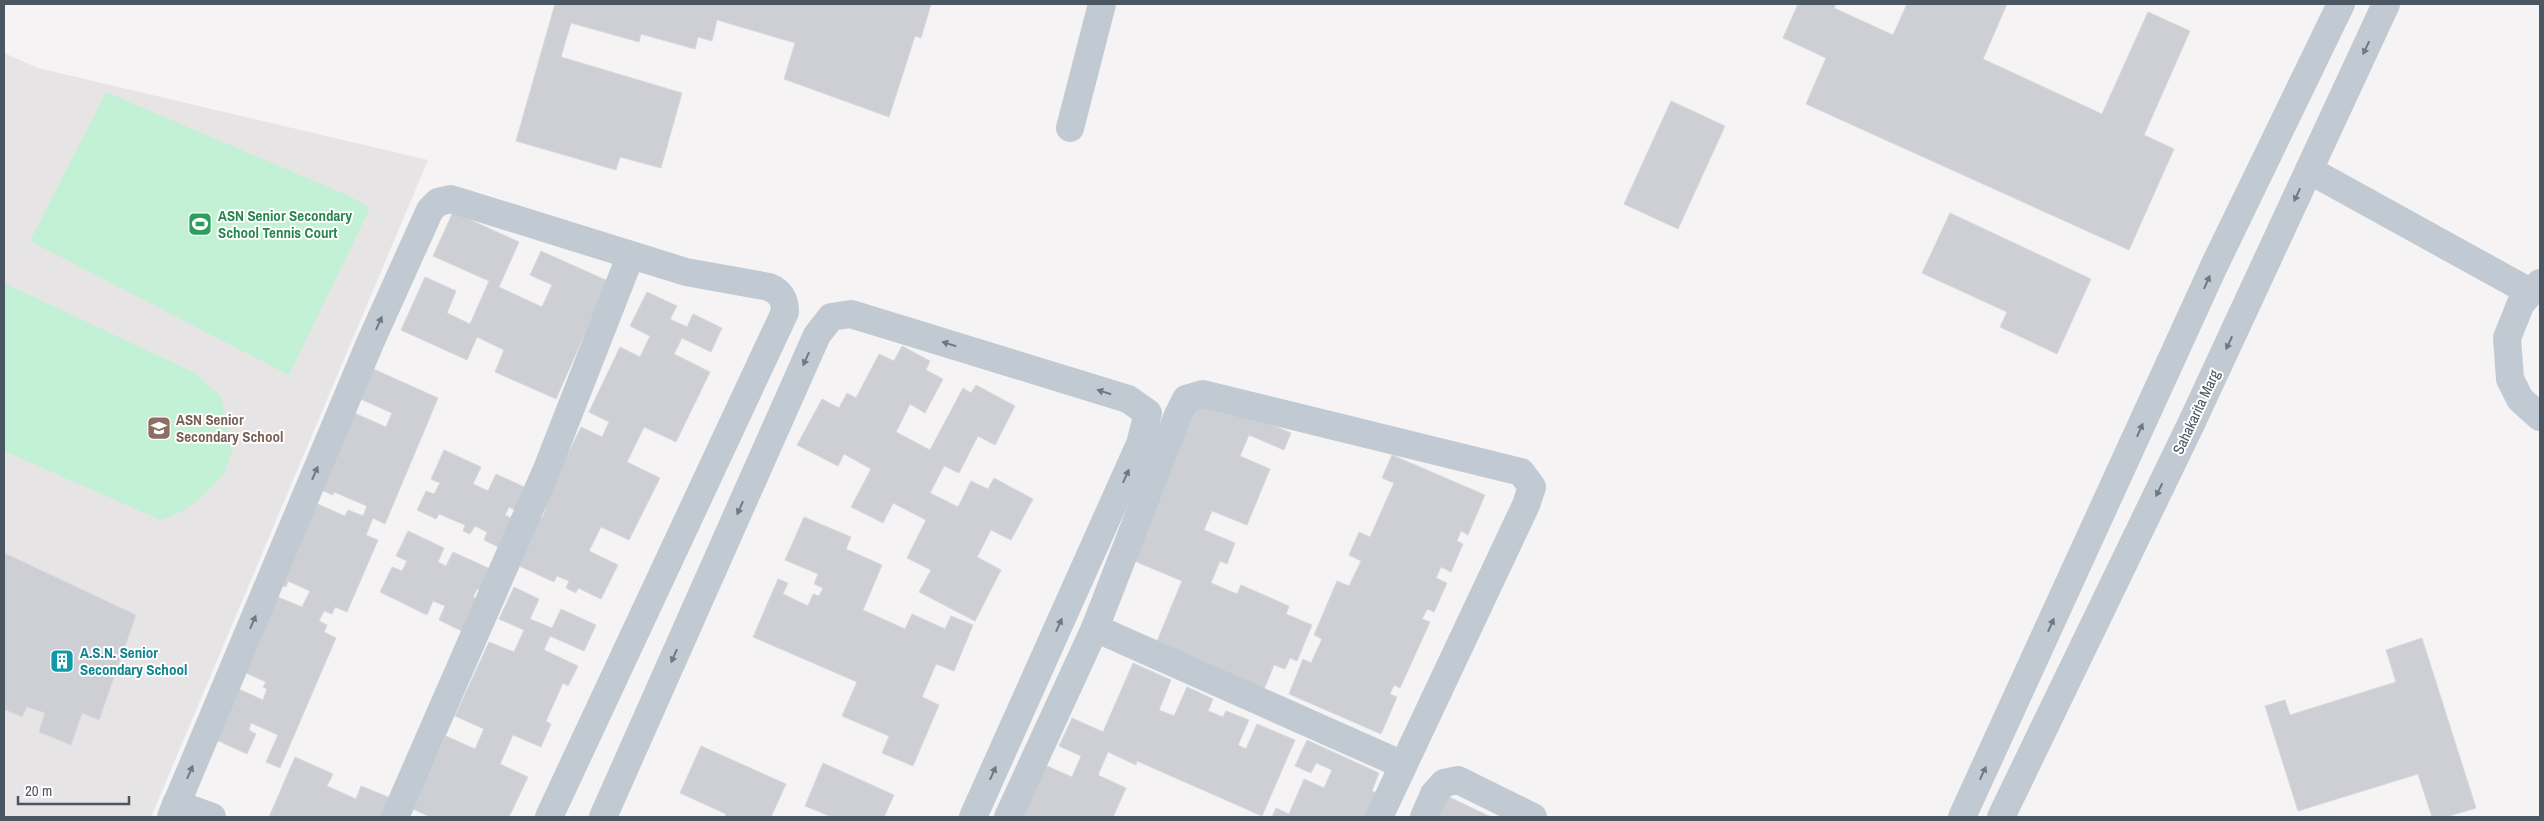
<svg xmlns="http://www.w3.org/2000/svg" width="2544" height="821" font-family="'Archivo Narrow',sans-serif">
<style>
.education{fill:#e6e4e5}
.green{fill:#c3f1d5}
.building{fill:#cdcfd5;stroke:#d7d9de}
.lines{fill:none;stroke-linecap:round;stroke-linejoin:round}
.minor{stroke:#c1cad2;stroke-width:28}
.oneway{fill:#6e7983}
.labels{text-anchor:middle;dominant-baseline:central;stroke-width:4;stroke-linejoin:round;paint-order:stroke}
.leisure-label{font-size:15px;font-weight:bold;fill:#27864d;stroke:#fff;text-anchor:start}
.street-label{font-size:15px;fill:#4a5661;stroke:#fff}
.education-label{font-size:15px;font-weight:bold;fill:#785e54;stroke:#fff;text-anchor:start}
.culture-label{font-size:15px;font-weight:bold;fill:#0d838f;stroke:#fff;text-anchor:start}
</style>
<rect width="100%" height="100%" fill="#f5f3f3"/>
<polygon class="education" points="4,53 38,68 428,160 151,817 4,817"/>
<g class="green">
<polygon points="106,92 349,196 370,208 289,375 30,241"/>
<polygon points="4,283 195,373 221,397 233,448 225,472 205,494 183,511 161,520 4,451"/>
</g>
<g class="building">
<polygon points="555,4 931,4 921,38 915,36 889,117 784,79 795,43 717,20 712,41 698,37 695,49 641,34 639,42 571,23 561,57 682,93 661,168 620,157 616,170 516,141"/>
<polygon points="1798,4 1836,4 1834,8 1893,35 1907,4 2007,4 1983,59 2102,114 2148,12 2190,31 2144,135 2174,149 2129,250 1806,104 1826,58 1783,38"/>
<polygon points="1671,101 1725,126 1678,229 1624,204"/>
<polygon points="453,212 519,242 499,287 542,307 552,285 530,275 541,251 608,281 556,399 495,372 504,350 477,337 467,360 401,330 425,277 456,291 447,313 470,324 489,281 433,256"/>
<polygon points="1950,213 2091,279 2057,354 2000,327 2007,312 1922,273"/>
<polygon points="647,292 677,306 670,319 687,327 693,314 722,328 711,352 682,338 674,354 710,372 676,442 644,427 627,462 660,478 629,540 601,527 589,551 618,565 601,599 578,588 576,593 566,588 569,581 557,576 554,582 515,564 538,516 542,518 546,508 543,506 581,427 602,437 609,422 589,412 620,347 640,357 650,336 630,326"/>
<polygon points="902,346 930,361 926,370 943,379 925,413 910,404 896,432 930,450 963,388 971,393 976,385 1015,406 995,445 978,436 959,473 944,466 930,493 958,507 971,481 988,489 994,478 1033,499 1011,540 991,530 977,557 1001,570 975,621 919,592 931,570 907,558 926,520 893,503 883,523 851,507 871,469 844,454 838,466 797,445 822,399 839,408 847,393 856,398 879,354 894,361"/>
<polygon points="371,368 438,398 385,524 373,518 366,535 378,540 347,612 335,607 332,614 324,611 319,621 327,625 324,632 336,638 280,768 266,762 278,735 251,723 249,730 256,734 247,754 212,738 234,687 263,700 267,689 263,687 266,682 241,671 273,595 302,607 310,591 288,581 286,587 278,583 313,502 345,516 348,510 363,516 367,506 334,492 333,495 319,489 352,412 386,427 392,413 358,398"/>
<polygon points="1199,401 1218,402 1291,433 1284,450 1249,435 1240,456 1270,469 1247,525 1212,511 1204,530 1235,543 1227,564 1220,561 1211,583 1237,594 1241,585 1289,606 1286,614 1312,625 1297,661 1290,658 1285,669 1274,665 1263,692 1155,646 1182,581 1132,560"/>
<polygon points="444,450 481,467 473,484 488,491 496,474 529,489 519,512 509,507 505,515 515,520 502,549 484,540 487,532 475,526 470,534 463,531 465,525 439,514 436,519 417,510 426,491 434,494 440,483 431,479"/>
<polygon points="1392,455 1485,495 1468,535 1461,531 1457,541 1463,544 1451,572 1441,567 1436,578 1447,583 1434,612 1427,609 1422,619 1430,622 1400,688 1394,685 1390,694 1397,697 1381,734 1289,694 1303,659 1311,663 1322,639 1314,635 1337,581 1349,586 1361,561 1349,555 1359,532 1370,537 1394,483 1382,478"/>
<polygon points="804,517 851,537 846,549 882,565 863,610 905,629 912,614 945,629 951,616 973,625 954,671 936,664 922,697 939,705 913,766 882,753 889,736 842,716 857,682 753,637 778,579 788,583 783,594 808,606 813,594 819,596 823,588 814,584 818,574 785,560"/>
<polygon points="408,531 444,548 438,562 446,566 453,552 497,572 487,594 477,589 473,597 483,602 468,634 439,620 445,606 433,601 427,615 380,592 392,567 402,571 407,561 396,556"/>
<polygon points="4,553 136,615 99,720 82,713 71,745 39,732 45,713 27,707 22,717 4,709"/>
<polygon points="514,587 539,599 530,619 552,628 561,609 596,625 584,651 550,636 544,650 578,666 568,686 563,683 546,721 551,724 541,747 513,735 500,764 528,777 509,817 430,817 413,809 446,736 475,749 484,729 455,716 489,642 514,652 524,630 499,619"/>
<polygon points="2422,638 2476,808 2446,817 2432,817 2418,774 2298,811 2265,706 2285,700 2290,715 2396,682 2386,650"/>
<polygon points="1133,663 1171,680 1159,710 1174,716 1187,687 1213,699 1208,711 1223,717 1226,711 1249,720 1238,745 1246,749 1257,724 1295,740 1262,816 1137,761 1136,765 1108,752 1098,775 1126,788 1113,817 1014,817 1038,762 1072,777 1081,756 1059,746 1072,718 1103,732"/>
<polygon points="1307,740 1379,773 1372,791 1382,796 1372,817 1272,817 1276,808 1289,814 1304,779 1324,788 1332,770 1316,763 1311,773 1295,766"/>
<polygon points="701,746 786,784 771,817 725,817 726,814 680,793"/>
<polygon points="295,757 333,774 327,786 356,799 361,786 393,799 385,817 269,817"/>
<polygon points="823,763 894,795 884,817 832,817 805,806"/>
<polygon points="1447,796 1491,817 1437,817"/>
</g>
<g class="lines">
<g class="minor">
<polyline points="1070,128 1102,4"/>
<polyline points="2309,170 2530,292"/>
<polyline points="2540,283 2521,303 2507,338 2510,379 2520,399 2540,417"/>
<polyline points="1095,628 1403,765"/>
<polyline points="176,804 212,817"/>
<path d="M171 817 370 343 430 210 438 202 451 199 686 272 769 287C781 292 785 300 785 312L549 817"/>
<polyline points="395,817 547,469 630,257"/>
<polyline points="603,817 817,335 831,317 851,314 1128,399 1148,413 1140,444 973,817"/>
<polyline points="1008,817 1095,628 1178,415 1186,399 1203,394 1521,472 1532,487 1526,505 1379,817"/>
<polyline points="1424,817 1434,794 1444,783 1458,780 1533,817"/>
<polyline points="1962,817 2215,264 2341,4"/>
<polyline points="2001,817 2192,422 2386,4"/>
</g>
</g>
<defs><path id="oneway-solid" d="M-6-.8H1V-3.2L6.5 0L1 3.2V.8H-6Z" transform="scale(1.25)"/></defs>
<g class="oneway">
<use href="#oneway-solid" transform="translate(2366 48) rotate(115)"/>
<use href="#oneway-solid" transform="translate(2297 195) rotate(115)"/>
<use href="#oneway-solid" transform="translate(2207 282) rotate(-66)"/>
<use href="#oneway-solid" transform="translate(379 323) rotate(-66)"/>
<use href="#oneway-solid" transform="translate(2229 343) rotate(115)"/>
<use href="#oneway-solid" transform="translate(949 344) rotate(-163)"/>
<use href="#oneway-solid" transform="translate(806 359) rotate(114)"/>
<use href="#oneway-solid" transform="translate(1104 392) rotate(-163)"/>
<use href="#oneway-solid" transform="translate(2140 430) rotate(-66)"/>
<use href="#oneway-solid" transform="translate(315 473) rotate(-67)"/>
<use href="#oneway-solid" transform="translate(1126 476) rotate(-66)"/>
<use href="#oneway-solid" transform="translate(2159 490) rotate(116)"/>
<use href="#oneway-solid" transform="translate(740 508) rotate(114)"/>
<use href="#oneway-solid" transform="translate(253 622) rotate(-67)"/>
<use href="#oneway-solid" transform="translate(1059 625) rotate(-66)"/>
<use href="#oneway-solid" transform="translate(2051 625) rotate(-66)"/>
<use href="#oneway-solid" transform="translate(674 656) rotate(114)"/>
<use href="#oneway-solid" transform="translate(190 772) rotate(-67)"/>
<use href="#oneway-solid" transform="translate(993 773) rotate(-66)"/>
<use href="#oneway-solid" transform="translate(1983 773) rotate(-65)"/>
</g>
<defs>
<g id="stadium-square" transform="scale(1.25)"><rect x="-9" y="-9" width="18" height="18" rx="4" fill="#2e9e5b" stroke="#fff"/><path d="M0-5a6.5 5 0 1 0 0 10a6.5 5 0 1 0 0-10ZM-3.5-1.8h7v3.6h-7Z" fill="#fff"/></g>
<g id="school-square" transform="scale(1.25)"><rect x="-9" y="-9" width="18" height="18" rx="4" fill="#8d6e63" stroke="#fff"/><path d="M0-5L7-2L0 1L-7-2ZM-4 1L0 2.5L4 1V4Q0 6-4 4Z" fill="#fff"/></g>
<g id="building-square" transform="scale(1.25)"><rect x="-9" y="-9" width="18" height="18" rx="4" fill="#0f9aa8" stroke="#fff"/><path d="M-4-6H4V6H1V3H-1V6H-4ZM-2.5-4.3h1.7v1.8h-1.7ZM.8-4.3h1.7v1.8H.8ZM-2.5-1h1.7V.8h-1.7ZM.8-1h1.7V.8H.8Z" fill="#fff"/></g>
</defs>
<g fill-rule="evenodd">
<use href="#stadium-square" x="200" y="224"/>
<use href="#school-square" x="159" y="428"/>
<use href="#building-square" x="62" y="661"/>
</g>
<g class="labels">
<g class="leisure-label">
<text x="218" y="215">ASN Senior Secondary<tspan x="218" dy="17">School Tennis Court</tspan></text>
</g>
<g class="street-label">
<text transform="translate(2196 412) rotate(-65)">Sahakarita Marg</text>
</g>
<g class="education-label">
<text x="176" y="419">ASN Senior<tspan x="176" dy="17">Secondary School</tspan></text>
</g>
<g class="culture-label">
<text x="80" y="652">A.S.N. Senior<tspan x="80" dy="17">Secondary School</tspan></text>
</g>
</g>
<rect width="2544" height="821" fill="none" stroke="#4a5661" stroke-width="10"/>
<path d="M18 796v8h111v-8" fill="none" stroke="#4a5661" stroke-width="2.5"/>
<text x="25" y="796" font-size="15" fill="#4a5661" stroke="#ffffff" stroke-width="4" paint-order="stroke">20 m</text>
</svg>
